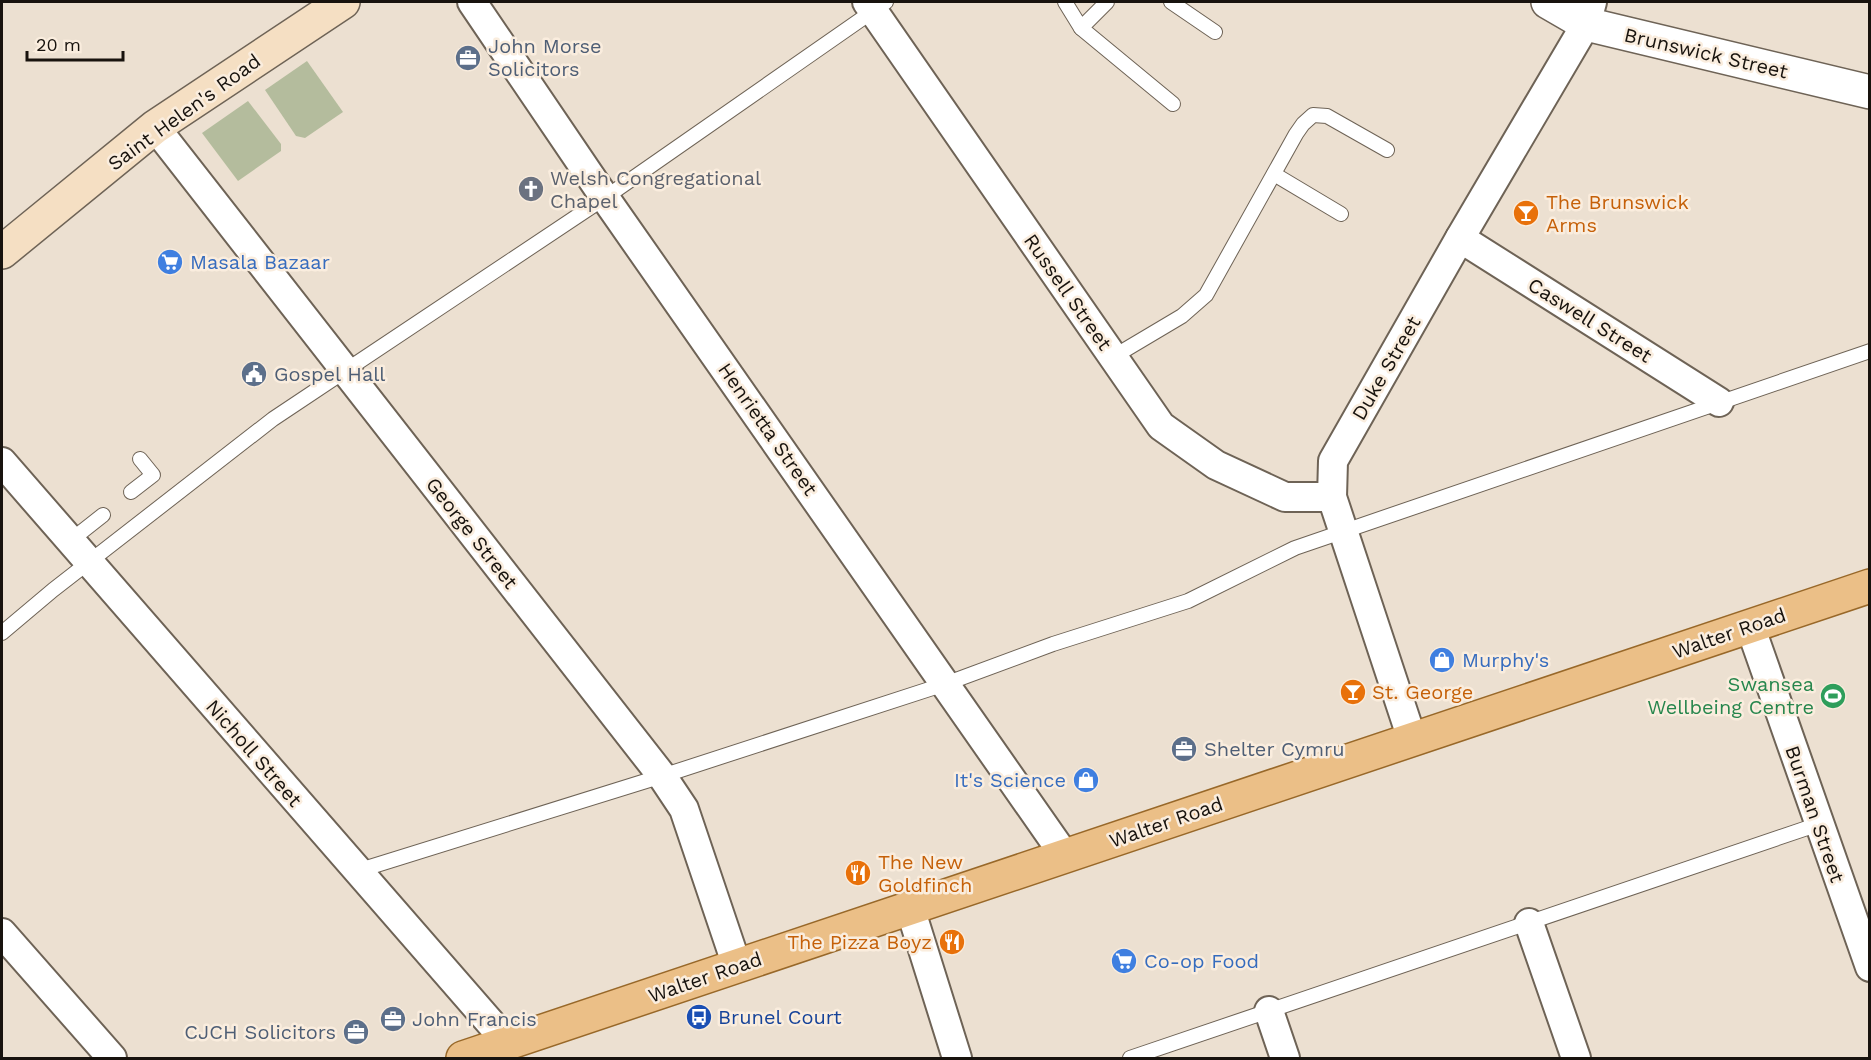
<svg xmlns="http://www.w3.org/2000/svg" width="1871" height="1060" font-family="'Work Sans',sans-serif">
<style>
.green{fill:#b4bc9d}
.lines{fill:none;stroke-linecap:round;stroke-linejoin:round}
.service-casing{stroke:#6e6356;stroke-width:16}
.minor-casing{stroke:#6e6356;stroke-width:32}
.tertiary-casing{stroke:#6e6356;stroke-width:36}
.secondary-casing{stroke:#6e6356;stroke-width:36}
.primary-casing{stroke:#986829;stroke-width:36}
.service{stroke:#fff;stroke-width:14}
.minor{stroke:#fff;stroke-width:28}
.tertiary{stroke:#fff;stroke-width:33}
.secondary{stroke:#f5dfc3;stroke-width:33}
.primary{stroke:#ebbf87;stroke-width:33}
.labels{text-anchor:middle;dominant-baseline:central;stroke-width:5;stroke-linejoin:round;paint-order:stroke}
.service-label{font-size:20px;fill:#4e5e75;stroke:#faedde;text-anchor:start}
.street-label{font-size:20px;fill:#18130e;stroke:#faedde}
.worship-label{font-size:20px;fill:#5b616d;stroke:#faedde;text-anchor:start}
.food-label{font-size:20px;fill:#c56008;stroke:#faedde;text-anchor:start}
.shop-label{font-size:20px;fill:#366cbe;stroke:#faedde;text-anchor:start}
.leisure-label{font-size:20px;fill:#27864d;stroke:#faedde;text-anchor:end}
.transit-label{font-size:20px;fill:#164399;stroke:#faedde;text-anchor:start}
</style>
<rect width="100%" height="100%" fill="#ece0d1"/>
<g class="green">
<polygon points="307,61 343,112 305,138 296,136 265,90"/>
<polygon points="248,101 281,144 281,151 238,181 202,133"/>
</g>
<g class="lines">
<g class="service-casing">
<g id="service">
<polyline points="1065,2 1081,28 1107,2"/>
<polyline points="1171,2 1215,32"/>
<polyline points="1081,28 1173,104"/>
<polyline points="1274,174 1341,214"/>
<polyline points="1113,357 1182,316 1206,295 1296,134 1303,124 1313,115 1327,116 1387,150"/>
<polyline points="131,492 153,475 140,459"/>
<polyline points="70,541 103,515"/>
<polyline points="2,633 53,590 273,419 606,197 886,2"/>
<polyline points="357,871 662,776 945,684 1053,644 1188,601 1295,548 1870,351"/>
<polyline points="1130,1058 1819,824"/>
</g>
</g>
<g class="minor-casing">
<g id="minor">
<polyline points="472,2 603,195 1065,856"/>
<polyline points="867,2 1161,426 1216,465 1285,497 1332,497"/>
<polyline points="155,127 662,776 684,809 737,966"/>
<polyline points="1460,238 1719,402"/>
<polyline points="2,462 508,1043"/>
<polyline points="1750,626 1870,967"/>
<polyline points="1412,739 1332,497 1333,461 1460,238 1586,24 1592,2"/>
<polyline points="910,908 957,1058"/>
<polyline points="1529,923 1576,1058"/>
<polyline points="2,933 112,1058"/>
<polyline points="1269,1011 1285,1058"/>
</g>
</g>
<g class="tertiary-casing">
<polyline id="tertiary" points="1548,2 1586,24 1870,92"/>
</g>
<g class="secondary-casing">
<polyline id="secondary" points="2,252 155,127 343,2"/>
</g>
<g class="primary-casing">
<polyline id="primary" points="463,1058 1870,586"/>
</g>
<use href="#service" class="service"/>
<use href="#minor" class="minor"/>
<use href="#tertiary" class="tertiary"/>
<use href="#secondary" class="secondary"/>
<use href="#primary" class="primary"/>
</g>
<defs>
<g id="office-disc" transform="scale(1.35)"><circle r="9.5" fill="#5c6f8a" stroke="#faedde"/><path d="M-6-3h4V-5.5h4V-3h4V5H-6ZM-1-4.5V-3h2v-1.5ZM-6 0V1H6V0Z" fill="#fff"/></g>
<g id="church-disc" transform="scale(1.35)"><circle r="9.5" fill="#6b7280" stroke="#faedde"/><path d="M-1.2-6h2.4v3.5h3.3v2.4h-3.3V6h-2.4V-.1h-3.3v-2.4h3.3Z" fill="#fff"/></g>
<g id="bar-disc" transform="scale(1.35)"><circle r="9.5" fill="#e8710a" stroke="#faedde"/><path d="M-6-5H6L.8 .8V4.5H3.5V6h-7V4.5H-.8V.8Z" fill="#fff"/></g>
<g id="supermarket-disc" transform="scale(1.35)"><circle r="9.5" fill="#3f7fe0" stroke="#faedde"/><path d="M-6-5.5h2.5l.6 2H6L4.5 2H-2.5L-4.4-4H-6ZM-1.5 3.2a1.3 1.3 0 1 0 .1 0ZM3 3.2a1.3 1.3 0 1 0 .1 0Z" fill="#fff"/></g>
<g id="civic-disc" transform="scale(1.35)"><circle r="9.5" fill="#5c6f8a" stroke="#faedde"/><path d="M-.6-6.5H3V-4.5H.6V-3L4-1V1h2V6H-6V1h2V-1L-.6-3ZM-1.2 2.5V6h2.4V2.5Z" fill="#fff"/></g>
<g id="shop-disc" transform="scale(1.35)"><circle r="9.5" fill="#3f7fe0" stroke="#faedde"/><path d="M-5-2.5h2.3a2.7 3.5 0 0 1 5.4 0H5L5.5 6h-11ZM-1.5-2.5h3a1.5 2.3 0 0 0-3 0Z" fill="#fff"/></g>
<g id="stadium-disc" transform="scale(1.35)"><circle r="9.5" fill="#2e9e5b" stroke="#faedde"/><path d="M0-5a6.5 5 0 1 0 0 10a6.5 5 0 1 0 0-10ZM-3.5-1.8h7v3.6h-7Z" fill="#fff"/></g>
<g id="restaurant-disc" transform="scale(1.35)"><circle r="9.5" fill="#e8710a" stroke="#faedde"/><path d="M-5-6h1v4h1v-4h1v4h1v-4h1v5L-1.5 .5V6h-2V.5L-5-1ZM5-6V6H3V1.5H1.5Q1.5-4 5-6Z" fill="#fff"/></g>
<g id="bus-disc" transform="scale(1.35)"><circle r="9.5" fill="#1a4fb4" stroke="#faedde"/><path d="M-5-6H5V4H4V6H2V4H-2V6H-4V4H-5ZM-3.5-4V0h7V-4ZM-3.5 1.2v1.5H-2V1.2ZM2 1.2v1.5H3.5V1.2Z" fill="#fff"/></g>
</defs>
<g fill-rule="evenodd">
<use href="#office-disc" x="468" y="58"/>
<use href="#church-disc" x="531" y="189"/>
<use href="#bar-disc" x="1526" y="213"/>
<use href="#supermarket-disc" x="170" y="262"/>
<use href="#civic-disc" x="254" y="374"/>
<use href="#shop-disc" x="1442" y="660"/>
<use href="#bar-disc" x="1353" y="692"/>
<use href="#stadium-disc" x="1833" y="696"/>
<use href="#office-disc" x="1184" y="749"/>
<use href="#shop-disc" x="1086" y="780"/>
<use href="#restaurant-disc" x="858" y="873"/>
<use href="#restaurant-disc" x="952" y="942"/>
<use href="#supermarket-disc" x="1124" y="961"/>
<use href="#bus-disc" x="699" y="1017"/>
<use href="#office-disc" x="393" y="1019"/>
<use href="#office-disc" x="356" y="1032"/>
</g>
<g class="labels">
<g class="service-label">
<text x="488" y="46">John Morse<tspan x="488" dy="23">Solicitors</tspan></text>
<text x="274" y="374">Gospel Hall</text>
<text x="1204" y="749">Shelter Cymru</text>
<text x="412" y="1019">John Francis</text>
<text x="336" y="1032" text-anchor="end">CJCH Solicitors</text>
</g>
<g class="street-label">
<text transform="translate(1706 53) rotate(13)">Brunswick Street</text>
<text transform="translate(184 112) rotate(-36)">Saint Helen's Road</text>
<text transform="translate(1068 292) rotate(55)">Russell Street</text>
<text transform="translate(1590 320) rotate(32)">Caswell Street</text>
<text transform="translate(1386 368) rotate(-60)">Duke Street</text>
<text transform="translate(768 429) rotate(55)">Henrietta Street</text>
<text transform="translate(472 533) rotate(52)">George Street</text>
<text transform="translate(1729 633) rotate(-19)">Walter Road</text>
<text transform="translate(254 753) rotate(49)">Nicholl Street</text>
<text transform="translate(1815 814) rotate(71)">Burman Street</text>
<text transform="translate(1166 822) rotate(-19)">Walter Road</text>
<text transform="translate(705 977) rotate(-19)">Walter Road</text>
</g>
<g class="worship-label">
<text x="550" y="178">Welsh Congregational<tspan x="550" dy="23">Chapel</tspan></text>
</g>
<g class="food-label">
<text x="1546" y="202">The Brunswick<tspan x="1546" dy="23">Arms</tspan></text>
<text x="1372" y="692">St. George</text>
<text x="878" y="862">The New<tspan x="878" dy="23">Goldfinch</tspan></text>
<text x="932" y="942" text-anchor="end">The Pizza Boyz</text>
</g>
<g class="shop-label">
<text x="190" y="262">Masala Bazaar</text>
<text x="1462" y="660">Murphy's</text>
<text x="1066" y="780" text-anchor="end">It's Science</text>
<text x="1144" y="961">Co-op Food</text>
</g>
<g class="leisure-label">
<text x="1814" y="684">Swansea<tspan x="1814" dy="23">Wellbeing Centre</tspan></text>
</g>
<g class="transit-label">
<text x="718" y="1017">Brunel Court</text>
</g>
</g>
<rect width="1871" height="1060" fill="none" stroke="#18130e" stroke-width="6"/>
<path d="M27 51v9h96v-9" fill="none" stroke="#18130e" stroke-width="3"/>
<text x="36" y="51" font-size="18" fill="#18130e" stroke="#faedde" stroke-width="4.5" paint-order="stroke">20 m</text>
</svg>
